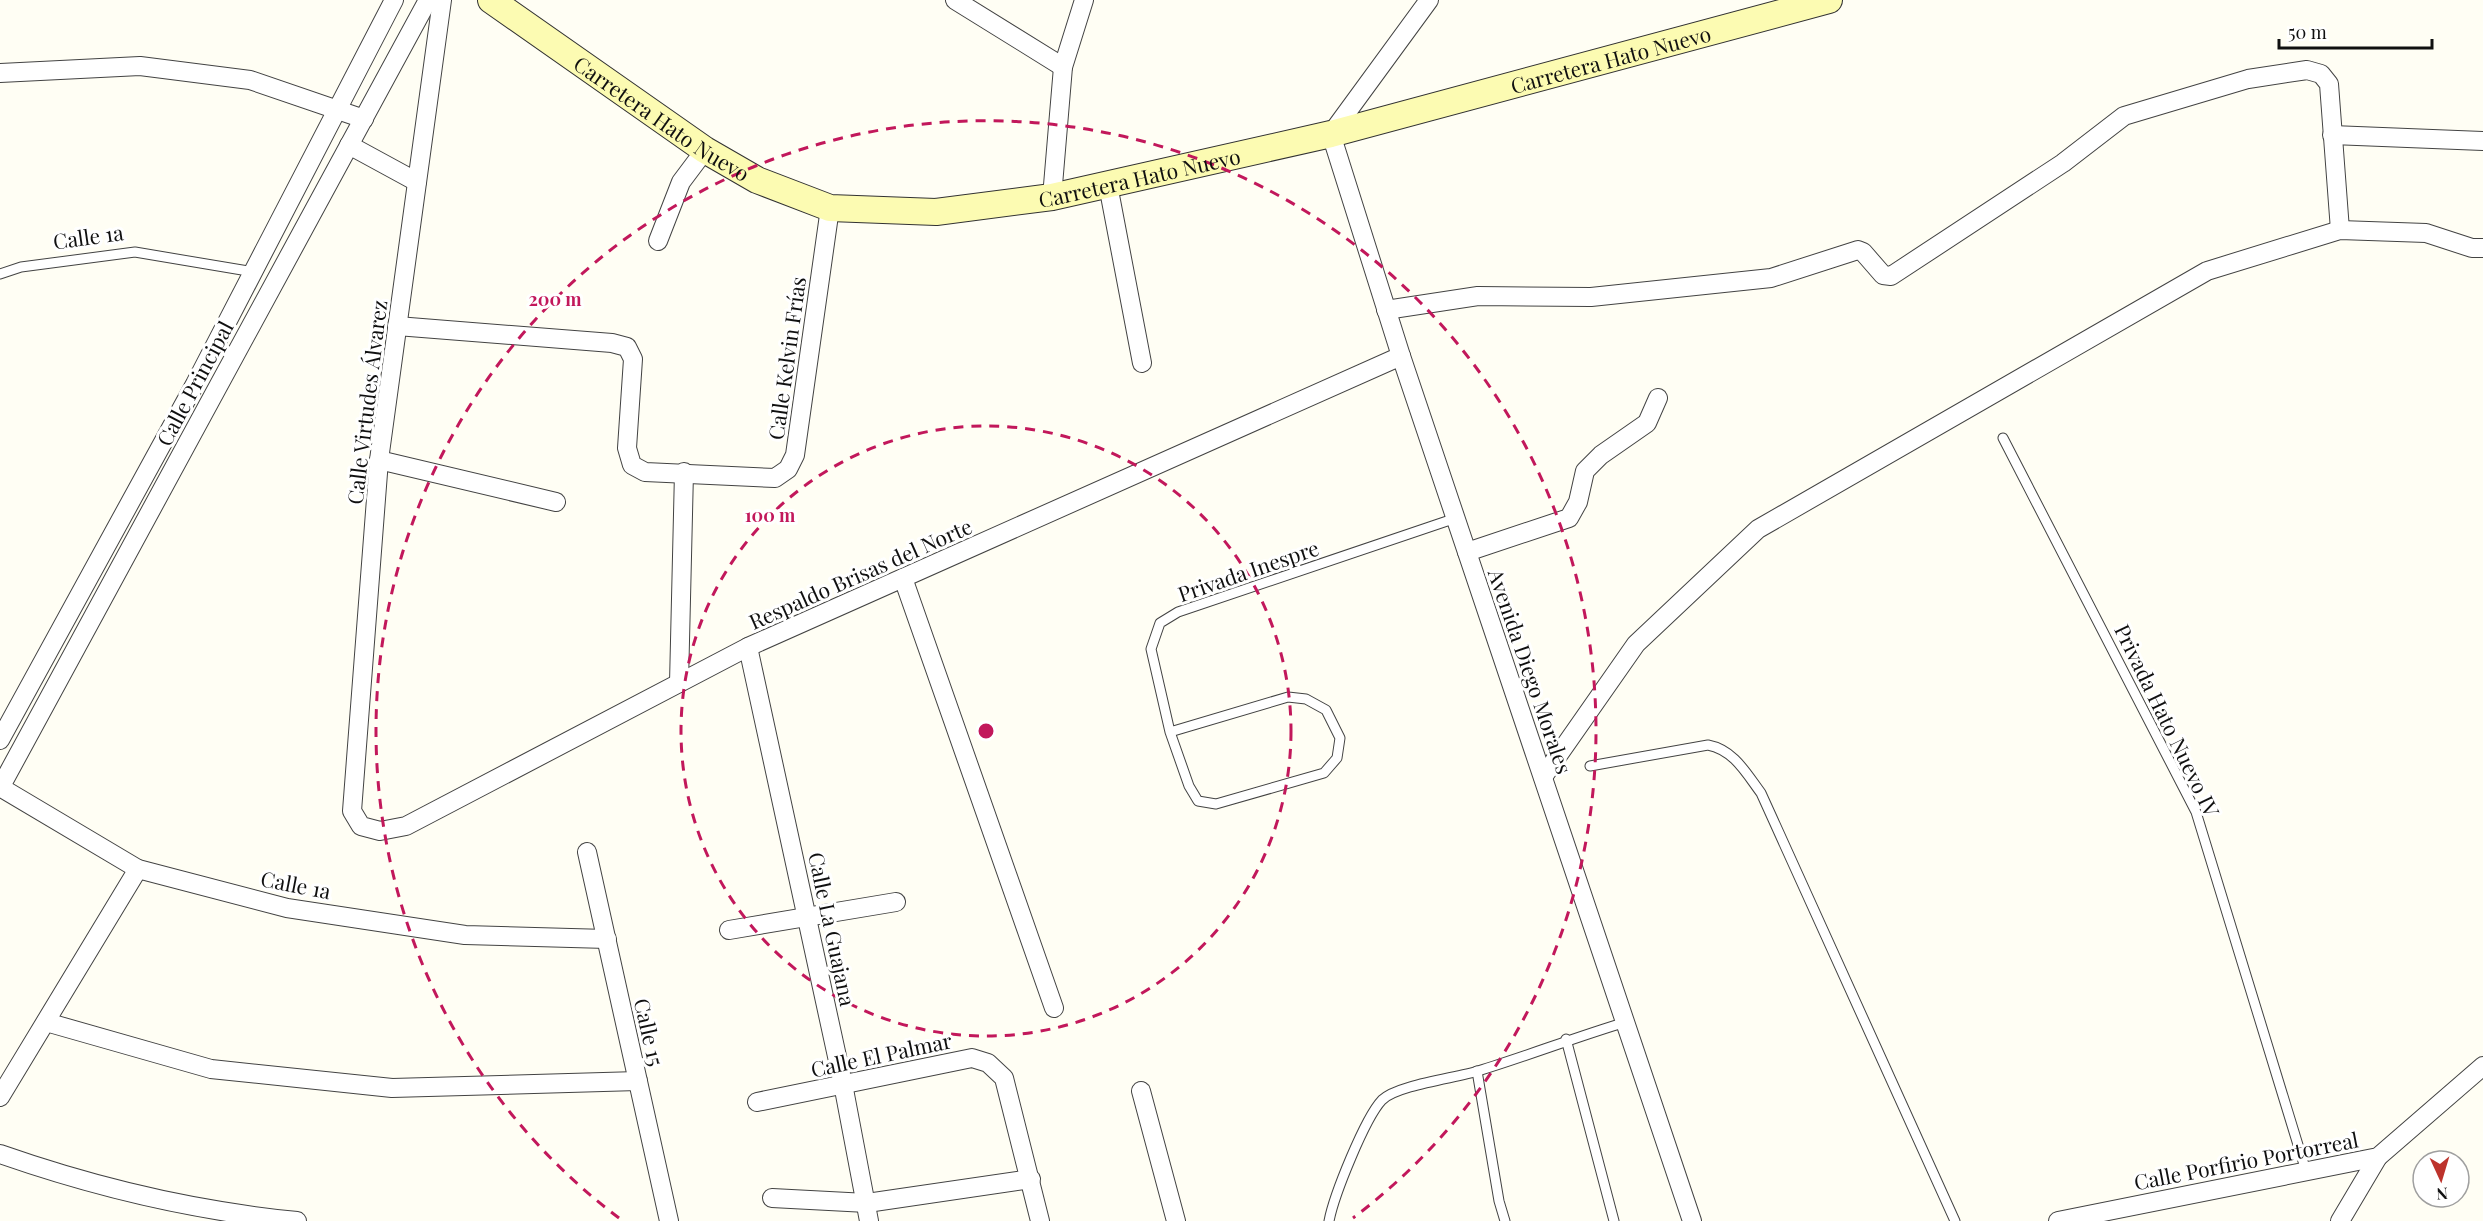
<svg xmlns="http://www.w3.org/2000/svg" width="2483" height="1221" font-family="'Playfair Display',serif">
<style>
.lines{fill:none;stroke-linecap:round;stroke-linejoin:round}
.lane-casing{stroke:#434343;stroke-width:11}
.street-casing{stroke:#434343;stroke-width:20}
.secondary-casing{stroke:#323232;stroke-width:28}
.lane{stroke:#fff;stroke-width:9}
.street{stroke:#fff;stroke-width:18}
.secondary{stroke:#fcfbb2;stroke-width:26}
.ring{fill:none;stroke:#c2185b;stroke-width:3;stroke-dasharray:10 8}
.labels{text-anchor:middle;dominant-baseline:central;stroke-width:6;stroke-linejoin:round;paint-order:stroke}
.street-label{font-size:21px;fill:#101010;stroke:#fff}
.centre{fill:#c2185b;stroke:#fff;stroke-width:3}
.ring-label{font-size:18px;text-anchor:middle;font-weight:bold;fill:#c2185b;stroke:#fff;stroke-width:6;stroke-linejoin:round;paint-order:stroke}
</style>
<rect width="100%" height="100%" fill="#fffef4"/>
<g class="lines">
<g class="lane-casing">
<g id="lane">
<polyline points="0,274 21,267 135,252 254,272"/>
<polyline points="2003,438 2196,812 2306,1171"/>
<polyline points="1170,732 1288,697 1306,699 1326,710 1340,738 1337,758 1324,773 1216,804 1198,801 1189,786 1170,732 1151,649 1160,623 1178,612 1456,518"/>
<path d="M1590 766 1708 745C1734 750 1746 773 1761 793L1955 1221"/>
<polyline points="1566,1039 1614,1221"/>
<polyline points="1477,1071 1499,1201 1505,1221"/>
<path d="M1329 1221C1334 1195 1365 1118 1382 1100 1397 1085 1456 1078 1478 1071 1527 1056 1576 1037 1626 1022"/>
</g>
</g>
<g class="street-casing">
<g id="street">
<polyline points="442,0 379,460 352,811 361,826 380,831 406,826 748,647 1401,356"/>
<polyline points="955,0 1063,67"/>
<polyline points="1429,0 1331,134 1401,356 1692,1221"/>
<polyline points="0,73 140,66 250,80 364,119"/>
<polyline points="2332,135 2483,141"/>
<polyline points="349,145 417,182"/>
<polyline points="1108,185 1142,363"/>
<polyline points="1052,197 1063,67 1084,0"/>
<polyline points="658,241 681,182 705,150"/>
<polyline points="1386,310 1478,296 1591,297 1771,278 1858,250 1863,252 1883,275 1891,276 2063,163 2124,116 2248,79 2307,70 2321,74 2329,84 2340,230"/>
<polyline points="397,326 612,343 627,347 633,359 627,448 632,465 645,472 775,478 788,469 795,455 830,208"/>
<polyline points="379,460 556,502"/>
<polyline points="1467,552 1569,518 1578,502 1585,471 1601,455 1647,423 1658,398"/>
<polyline points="903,578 1054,1008"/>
<polyline points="748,647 843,1084 869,1221"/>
<polyline points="679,683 684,472"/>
<polyline points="0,740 195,384 394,0"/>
<polyline points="1543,777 1636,644 1758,529 2207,271 2340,230 2426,233 2472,248 2483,248"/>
<polyline points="0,787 138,869 287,908 465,935 607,939"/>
<polyline points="0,788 428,0"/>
<polyline points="587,852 669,1221"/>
<polyline points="729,930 896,902"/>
<polyline points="46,1022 211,1069 392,1088 638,1081"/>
<polyline points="1141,1091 1176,1221"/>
<polyline points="0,1097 138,869"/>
<polyline points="757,1102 972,1058 988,1063 1004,1078 1040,1221"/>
<path d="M0 1154C97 1188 195 1211 297 1221"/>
<polyline points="772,1198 867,1203 1031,1179"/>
<polyline points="2058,1221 2378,1157 2483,1066"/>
<polyline points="2340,1221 2378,1157"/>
</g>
</g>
<g class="secondary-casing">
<g id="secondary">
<path id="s1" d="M491 0 705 150 757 180 830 208 936 212 1052 197 1331 134 1829 0"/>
</g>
</g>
<use href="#lane" class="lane"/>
<use href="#street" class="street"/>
<use href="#secondary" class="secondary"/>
</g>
<g class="ring">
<circle cx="986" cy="731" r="305"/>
<path d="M619 1218A610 610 0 1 1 1353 1218"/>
</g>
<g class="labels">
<g class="street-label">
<text stroke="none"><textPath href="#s1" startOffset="1198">Carretera Hato Nuevo</textPath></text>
<text stroke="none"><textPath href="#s1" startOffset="208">Carretera Hato Nuevo</textPath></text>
<text stroke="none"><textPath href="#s1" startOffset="712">Carretera Hato Nuevo</textPath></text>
<text transform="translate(88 236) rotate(-8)">Calle 1a</text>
<text transform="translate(786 358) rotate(-82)">Calle Kelvin Frías</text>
<text transform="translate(194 383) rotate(-62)">Calle Principal</text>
<text transform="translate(366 402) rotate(-83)">Calle Virtudes Álvarez</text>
<text transform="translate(1248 570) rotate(-19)">Privada Inespre</text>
<text transform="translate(860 573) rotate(-24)">Respaldo Brisas del Norte</text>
<text transform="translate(1531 671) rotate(71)">Avenida Diego Morales</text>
<text transform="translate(2168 720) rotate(64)">Privada Hato Nuevo IV</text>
<text transform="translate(296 884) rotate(11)">Calle 1a</text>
<text transform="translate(833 929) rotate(78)">Calle La Guajana</text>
<text transform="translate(650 1032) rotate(77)">Calle 15</text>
<text transform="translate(881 1054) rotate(-12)">Calle El Palmar</text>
<text transform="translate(2246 1160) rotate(-11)">Calle Porfirio Portorreal</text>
</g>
</g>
<circle cx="986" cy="731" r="9" class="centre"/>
<g class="ring-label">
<text x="555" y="306">200 m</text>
<text x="770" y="522">100 m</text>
</g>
<g transform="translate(2441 1179) rotate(176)"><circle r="28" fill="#ffffff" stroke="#9f9f9f" stroke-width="1.5"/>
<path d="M0-4.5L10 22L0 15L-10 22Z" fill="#bd332c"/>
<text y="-9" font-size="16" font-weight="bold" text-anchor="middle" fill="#101010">N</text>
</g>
<path d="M2279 39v9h153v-9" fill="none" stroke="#101010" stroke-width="3"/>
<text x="2288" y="39" font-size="18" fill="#101010" stroke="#ffffff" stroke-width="4.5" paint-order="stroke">50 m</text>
</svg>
